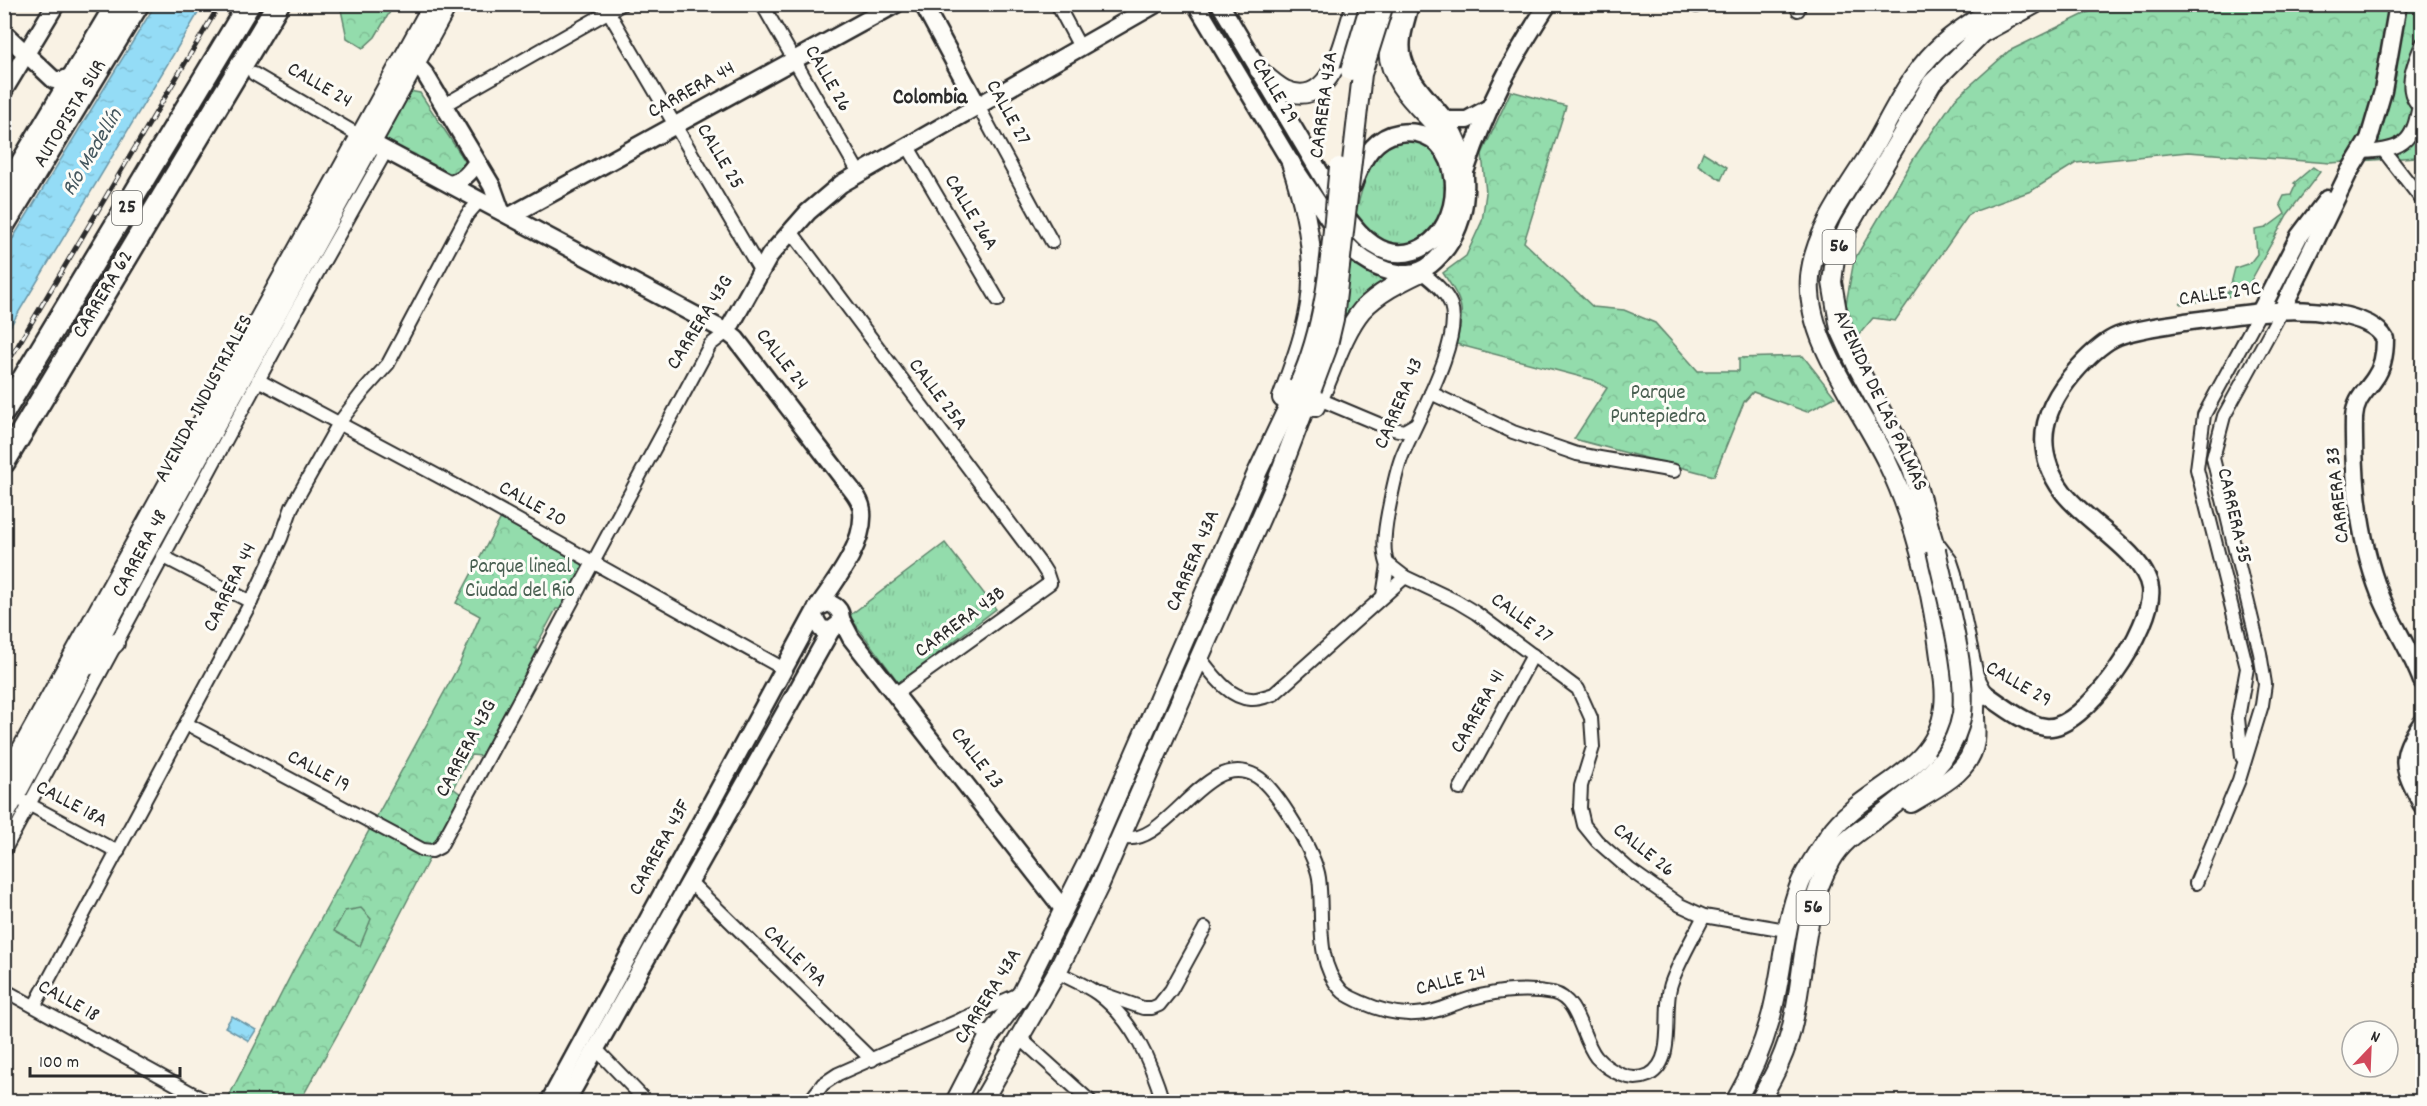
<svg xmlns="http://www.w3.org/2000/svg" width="2427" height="1106" font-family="Dekko,sans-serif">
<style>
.grass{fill:url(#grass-tufts);stroke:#5f846c;stroke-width:1.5}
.forest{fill:url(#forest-crowns);stroke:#5f846c;stroke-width:1.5}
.garden{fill:#93dcac;stroke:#5f846c;stroke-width:1.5}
.water{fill:url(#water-ripples);stroke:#6a95a5;stroke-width:1.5}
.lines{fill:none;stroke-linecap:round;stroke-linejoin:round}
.street-casing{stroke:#2b2b2b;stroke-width:16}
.secondary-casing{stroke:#2b2b2b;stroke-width:21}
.primary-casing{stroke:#2b2b2b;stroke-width:22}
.highway-casing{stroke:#2b2b2b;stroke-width:26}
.street{stroke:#fdfcf7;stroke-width:12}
.secondary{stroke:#fdfcf7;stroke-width:16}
.primary{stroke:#fdfcf7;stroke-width:18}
.highway{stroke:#fdfcf7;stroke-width:21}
.rail-casing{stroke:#2b2b2b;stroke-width:5}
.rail{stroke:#fdfcf7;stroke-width:3;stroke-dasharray:9;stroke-linecap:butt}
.primary-bridge-casing{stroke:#2b2b2b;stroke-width:22;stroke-linecap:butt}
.primary-bridge{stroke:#fdfcf7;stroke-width:18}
.labels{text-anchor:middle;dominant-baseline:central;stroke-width:6;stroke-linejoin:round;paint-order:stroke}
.shield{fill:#fdfcf7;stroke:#6a6a68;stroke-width:1.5}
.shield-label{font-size:20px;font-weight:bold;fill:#2b2b2b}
.street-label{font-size:21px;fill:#2b2b2b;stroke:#fdfcf7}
.park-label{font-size:21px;fill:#4a6052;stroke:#fdfcf7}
.neighbourhood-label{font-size:22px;font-weight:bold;fill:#2b2b2b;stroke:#fdfcf7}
.water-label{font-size:22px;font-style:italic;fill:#45575e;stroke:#fdfcf7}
</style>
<defs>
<pattern id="grass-tufts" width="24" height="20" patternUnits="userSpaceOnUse" patternTransform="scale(1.5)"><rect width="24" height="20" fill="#93dcac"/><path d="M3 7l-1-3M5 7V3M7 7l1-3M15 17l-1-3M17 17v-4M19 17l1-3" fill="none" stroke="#7fbd94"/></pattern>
<pattern id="forest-crowns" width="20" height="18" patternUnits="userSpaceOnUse" patternTransform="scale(1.5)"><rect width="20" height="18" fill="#93dcac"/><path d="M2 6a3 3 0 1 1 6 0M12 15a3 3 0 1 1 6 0" fill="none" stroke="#7fbd94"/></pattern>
<pattern id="water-ripples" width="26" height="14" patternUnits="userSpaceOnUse" patternTransform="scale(1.5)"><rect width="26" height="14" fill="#94dcf6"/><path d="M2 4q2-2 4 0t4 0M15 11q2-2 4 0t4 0" fill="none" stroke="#80bdd3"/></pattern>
</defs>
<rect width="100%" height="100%" fill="#f9f2e4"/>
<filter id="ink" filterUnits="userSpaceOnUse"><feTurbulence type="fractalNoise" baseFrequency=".0167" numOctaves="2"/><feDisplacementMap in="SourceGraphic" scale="12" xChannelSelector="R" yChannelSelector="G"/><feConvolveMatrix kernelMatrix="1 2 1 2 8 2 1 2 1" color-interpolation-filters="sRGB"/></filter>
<g filter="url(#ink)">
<g class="grass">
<polygon points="1212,5 1329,196 1324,202 1207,8"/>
<path d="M1415 139 1431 144 1448 168 1447 205 1432 232 1418 242 1403 246H1391L1379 242 1355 216C1365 179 1370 142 1415 139Z"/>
<polygon points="1351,262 1390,278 1336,343"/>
<polygon points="945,543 996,609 899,683 849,616"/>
</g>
<g class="forest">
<polygon points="340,5 340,4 394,5 375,37 363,48 347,38"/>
<polygon points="2103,5 2422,5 2422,129 2416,157 2330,163 2188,152 2076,163 2031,191 1970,213 1895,321 1873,318 1857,337 1846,304 1854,260 1914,158 1955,99 2009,51"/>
<polygon points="409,91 420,93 469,167 448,180 377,142"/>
<path d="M1511 91 1566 106 1524 242 1593 307 1624 310 1655 323 1698 371H1739V358L1803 356 1835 397 1807 412 1753 392 1744 402 1714 476 1574 439 1607 388 1593 380 1456 344C1466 309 1463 303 1443 273L1466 256 1482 221 1486 193 1482 154Z"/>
<polygon points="2313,167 2320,172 2287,215 2247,288 2225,298 2180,304 2187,300 2229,292 2235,268 2250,263 2257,254 2255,230 2266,228 2285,214 2280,204 2284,196 2291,195 2296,184 2294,183"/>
<polygon points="501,518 579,560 583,566 582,570 562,609 556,609 535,648 538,651 481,756 471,755 453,788 462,795 346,1019 300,1101 226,1102 298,961 459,665 480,616 456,603"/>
</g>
<g class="garden">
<polygon points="1703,152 1727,167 1721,180 1698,165"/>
<polygon points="361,908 371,919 360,946 334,931 345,911"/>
</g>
<g class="water">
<polygon points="155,5 203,5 5,335 5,251"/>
<polygon points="232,1016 256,1030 249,1041 225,1027"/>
</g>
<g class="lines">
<g class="street-casing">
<g id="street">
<polyline points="604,4 760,270"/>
<polyline points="762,4 859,173"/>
<polyline points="1057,4 1080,47"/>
<polyline points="1692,4 1697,6"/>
<polyline points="1796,4 1798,10"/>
<polyline points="254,74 360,136"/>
<polyline points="444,105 622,4"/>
<polyline points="978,106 1052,242"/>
<path d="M2419 106C2402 89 2414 63 2422 44"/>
<polyline points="907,145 998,300"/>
<polyline points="2384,151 2422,200"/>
<path d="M2361 152C2414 150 2413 136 2422 90"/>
<polyline points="790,230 1042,566 1047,574 1050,583 895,694"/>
<path d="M1421 272C1432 280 1446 292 1451 305 1463 341 1416 421 1402 456 1395 474 1392 494 1388 513 1385 529 1382 548 1387 563L1405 577 1456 601 1476 613 1578 689 1591 718 1593 747 1581 786 1580 808 1584 825 1597 841 1630 870 1680 905 1704 916 1786 930"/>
<polyline points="258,380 453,484 784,669"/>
<polyline points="1431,393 1513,432 1577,454 1674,471"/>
<polyline points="1319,399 1388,428 1404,431 1416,424"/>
<polyline points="162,556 251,602"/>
<polyline points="1383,596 1388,565"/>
<path d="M1199 657C1212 673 1228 698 1251 699 1258 700 1267 696 1274 694L1405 577"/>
<polyline points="187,724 423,850 432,851 440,847 710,345 727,332"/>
<polyline points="2242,757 2238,718 2247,668 2197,469 2204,415 2260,312"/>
<polyline points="1460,789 1533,655"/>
<polyline points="4,791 118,852"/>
<polyline points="2415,791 2422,774"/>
<path d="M1121 837C1166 851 1205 747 1256 776 1276 787 1316 855 1319 878 1324 914 1314 961 1341 990 1346 996 1355 999 1361 1002 1377 1009 1398 1015 1415 1014 1431 1014 1446 1007 1460 1002 1488 992 1524 987 1553 993 1579 999 1581 1038 1596 1057 1603 1065 1612 1071 1622 1075 1631 1079 1640 1079 1649 1075 1677 1060 1662 1011 1671 984 1679 961 1693 938 1704 916"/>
<polyline points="4,851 293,316 386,151"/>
<polyline points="690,882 872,1060"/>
<polyline points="2196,883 2239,780 2262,705 2265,684 2260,653 2213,458 2224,416 2282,310"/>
<path d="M1057 972C1070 979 1086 985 1098 994 1133 1020 1151 1062 1163 1102"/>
<polyline points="4,990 208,1102"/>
<polyline points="1100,993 1143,1008 1152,1008 1159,1005 1171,990 1205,928"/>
<polyline points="35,1005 251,602 281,538 292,507 339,423 362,393 388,364 467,215 480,200"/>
<polyline points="962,1019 980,1029 988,1038"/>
<polyline points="1019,1037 1091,1102"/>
<polyline points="596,1049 647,1102"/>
<polyline points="809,1102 823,1084 838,1074 1019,994"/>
</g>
</g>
<g class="secondary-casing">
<g id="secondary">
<polyline points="923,4 978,106"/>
<path d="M1196 4 1291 163 1344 242C1358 257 1376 270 1398 273 1422 275 1433 265 1447 247 1472 212 1471 155 1446 121 1431 101 1410 84 1403 58 1398 40 1406 22 1410 4"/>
<path d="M1220 4 1344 213C1360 236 1382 261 1414 251 1471 232 1468 123 1399 133 1373 137 1360 163 1353 185"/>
<polyline points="4,33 54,80 63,80 74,75"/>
<polyline points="408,55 425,74 492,186 501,211"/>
<polyline points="4,90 56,4"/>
<polyline points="1446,120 1467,120 1487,109"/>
<path d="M372 143 727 332 736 339 844 480C851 489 862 500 862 512 865 544 834 583 817 608"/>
<path d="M1466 169C1487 106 1512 59 1548 4"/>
<path d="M450 184C463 180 469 174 477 162"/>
<polyline points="510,216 896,4"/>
<polyline points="2282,310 2349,172 2369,139 2383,91 2398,4"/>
<polyline points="2260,312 2299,236 2327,199"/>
<polyline points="727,332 770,255 808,212 841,184 1156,4"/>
<polyline points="841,619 851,638 1064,910"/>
<path d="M1974 686C1993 698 2023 724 2045 727 2084 733 2156 624 2150 588 2145 553 2085 522 2063 492 2030 447 2044 405 2079 367 2090 355 2103 342 2118 336 2139 328 2163 326 2185 322 2215 318 2245 313 2275 311 2303 309 2370 311 2385 339 2385 353 2383 367 2375 378 2366 392 2355 399 2354 418 2353 475 2359 541 2380 594 2392 624 2411 651 2422 681"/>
<path d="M2422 723C2397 758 2403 768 2422 805"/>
<path d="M549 1102 817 608 828 603C838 606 843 613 840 623L831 630 821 629 814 617"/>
<polyline points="566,1102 831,630"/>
</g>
</g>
<g class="primary-casing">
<g id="primary">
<path d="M1399 4C1394 19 1388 35 1388 50 1390 88 1426 111 1447 139 1454 149 1459 161 1464 172"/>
<path d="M1259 70C1267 77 1275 85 1285 90 1334 111 1344 36 1356 4"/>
<path d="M1282 398C1293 367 1305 337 1310 305 1317 258 1306 208 1291 163"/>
<path d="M1315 407C1330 378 1341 335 1362 310 1378 293 1400 282 1421 272"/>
<polyline points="1935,545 1948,562 1952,574 1974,676 1982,691"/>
<polyline points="1936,550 1911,466 1856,364 1840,329 1832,282 1835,258 1849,225 1932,83 1982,33 2035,4"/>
<polyline points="91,665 115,643"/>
<polyline points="4,781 433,4"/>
<path d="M1911 803C1936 787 1970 774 1975 741 1977 727 1973 713 1976 699L1984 693"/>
<polyline points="4,817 139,565 448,4"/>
<polyline points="955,1102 988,1038 1022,993 1089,859 1257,473 1299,384"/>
<polyline points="982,1102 1057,972 1099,886 1277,481 1312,389"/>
<path d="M1735 1102C1750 1076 1762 1049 1770 1020 1783 975 1783 928 1800 884 1807 867 1819 851 1829 835 1862 786 1937 775 1944 707 1946 690 1943 674 1940 657 1932 591 1916 522 1887 462 1860 406 1805 340 1810 277 1814 232 1847 190 1870 153 1890 119 1907 79 1935 51 1954 32 1978 18 2002 4"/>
<path d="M1759 1102C1774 1076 1787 1051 1793 1022 1805 969 1803 909 1831 861 1842 841 1859 831 1877 818 1900 800 1924 783 1942 760"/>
</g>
</g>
<g class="highway-casing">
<g id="highway">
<polyline points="4,193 117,4"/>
<polyline points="4,224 138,4"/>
<polyline points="4,411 249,4"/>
<polyline points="4,462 278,4"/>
</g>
</g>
<use href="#street" class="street"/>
<use href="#secondary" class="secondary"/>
<use href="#primary" class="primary"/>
<use href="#highway" class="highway"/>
<g class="rail-casing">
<polyline id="rail" points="4,369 220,4"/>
</g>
<use href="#rail" class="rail"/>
<g class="primary-bridge-casing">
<g id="primary-bridge">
<polyline points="1350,71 1370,4"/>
<path d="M1299 384C1330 316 1331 241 1339 167"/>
<polyline points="1312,389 1327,349 1334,319 1362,74 1384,4"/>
<path d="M1936 550C1946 596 1967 668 1962 714 1959 731 1952 746 1942 760"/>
</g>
</g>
<use href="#primary-bridge" class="primary-bridge"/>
</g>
</g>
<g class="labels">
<g class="shield">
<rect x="112" y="191" width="30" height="34" rx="4.5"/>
<rect x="1822.5" y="230" width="33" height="34" rx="4.5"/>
<rect x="1796.5" y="891" width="33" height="34" rx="4.5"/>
</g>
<g class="shield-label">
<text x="127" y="208">25</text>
<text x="1839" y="247">56</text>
<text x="1813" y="908">56</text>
</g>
<g class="street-label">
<text transform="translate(827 79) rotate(60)">CALLE 26</text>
<text transform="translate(319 86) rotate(30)">CALLE 24</text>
<text transform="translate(692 91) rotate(-29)">CARRERA 44</text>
<text transform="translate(1274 91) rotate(59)">CALLE 29</text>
<text transform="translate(1325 105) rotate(-82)">CARRERA 43A</text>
<text transform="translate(1007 113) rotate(61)">CALLE 27</text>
<text transform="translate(71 114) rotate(-59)">AUTOPISTA SUR</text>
<text transform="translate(719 157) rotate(59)">CALLE 25</text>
<text transform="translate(970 213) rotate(59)">CALLE 26A</text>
<text transform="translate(104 295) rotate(-59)">CARRERA 62</text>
<text transform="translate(2220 295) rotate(-8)">CALLE 29C</text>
<text transform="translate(701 323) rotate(-58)">CARRERA 43G</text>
<text transform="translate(781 360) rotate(52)">CALLE 24</text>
<text transform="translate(937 395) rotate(53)">CALLE 25A</text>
<text transform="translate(205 399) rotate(-62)">AVENIDA INDUSTRIALES</text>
<text transform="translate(1879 401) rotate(65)">AVENIDA DE LAS PALMAS</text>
<text transform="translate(1400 404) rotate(-67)">CARRERA 43</text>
<text transform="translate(2339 495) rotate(-96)">CARRERA 33</text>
<text transform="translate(532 505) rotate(29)">CALLE 20</text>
<text transform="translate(2233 516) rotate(77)">CARRERA 35</text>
<text transform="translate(141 554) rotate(-62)">CARRERA 48</text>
<text transform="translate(1194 561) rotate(-67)">CARRERA 43A</text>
<text transform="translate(231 588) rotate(-64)">CARRERA 44</text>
<text transform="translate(1521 619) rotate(36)">CALLE 27</text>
<text transform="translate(961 623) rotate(-36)">CARRERA 43B</text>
<text transform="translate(2018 685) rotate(30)">CALLE 29</text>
<text transform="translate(1479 712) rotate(-61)">CARRERA 41</text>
<text transform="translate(467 749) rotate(-62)">CARRERA 43G</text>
<text transform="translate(976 759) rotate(52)">CALLE 23</text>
<text transform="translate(318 772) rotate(28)">CALLE 19</text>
<text transform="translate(71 805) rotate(28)">CALLE 18A</text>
<text transform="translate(661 848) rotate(-61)">CARRERA 43F</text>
<text transform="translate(1643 851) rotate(39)">CALLE 26</text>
<text transform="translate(794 957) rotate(44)">CALLE 19A</text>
<text transform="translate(1451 982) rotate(-14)">CALLE 24</text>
<text transform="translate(989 997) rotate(-58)">CARRERA 43A</text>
<text transform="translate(68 1002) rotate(29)">CALLE 18</text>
</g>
<g class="park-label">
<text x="1658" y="394">Parque<tspan x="1658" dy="24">Puntepiedra</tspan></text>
<text x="520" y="568">Parque lineal<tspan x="520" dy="24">Ciudad del Rio</tspan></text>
</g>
<g class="neighbourhood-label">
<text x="930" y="98">Colombia</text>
</g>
<g class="water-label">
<text transform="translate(93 153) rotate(-59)">Río Medellín</text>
</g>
</g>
<rect width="2427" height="1106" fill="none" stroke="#fdfcf7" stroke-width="24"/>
<rect x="12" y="12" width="2403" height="1082" fill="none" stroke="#2b2b2b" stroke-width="2" filter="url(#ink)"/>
<g transform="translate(2370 1049) rotate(23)"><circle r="28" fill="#fdfcf7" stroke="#a9a8a5" stroke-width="1.5"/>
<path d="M0-4.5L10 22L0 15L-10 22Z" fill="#d1495b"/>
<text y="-9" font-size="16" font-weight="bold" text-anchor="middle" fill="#2b2b2b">N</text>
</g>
<path d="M30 1067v9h150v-9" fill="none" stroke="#2b2b2b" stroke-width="3"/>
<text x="39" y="1067" font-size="18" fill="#2b2b2b" stroke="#fdfcf7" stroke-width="4.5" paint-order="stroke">100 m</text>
</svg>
